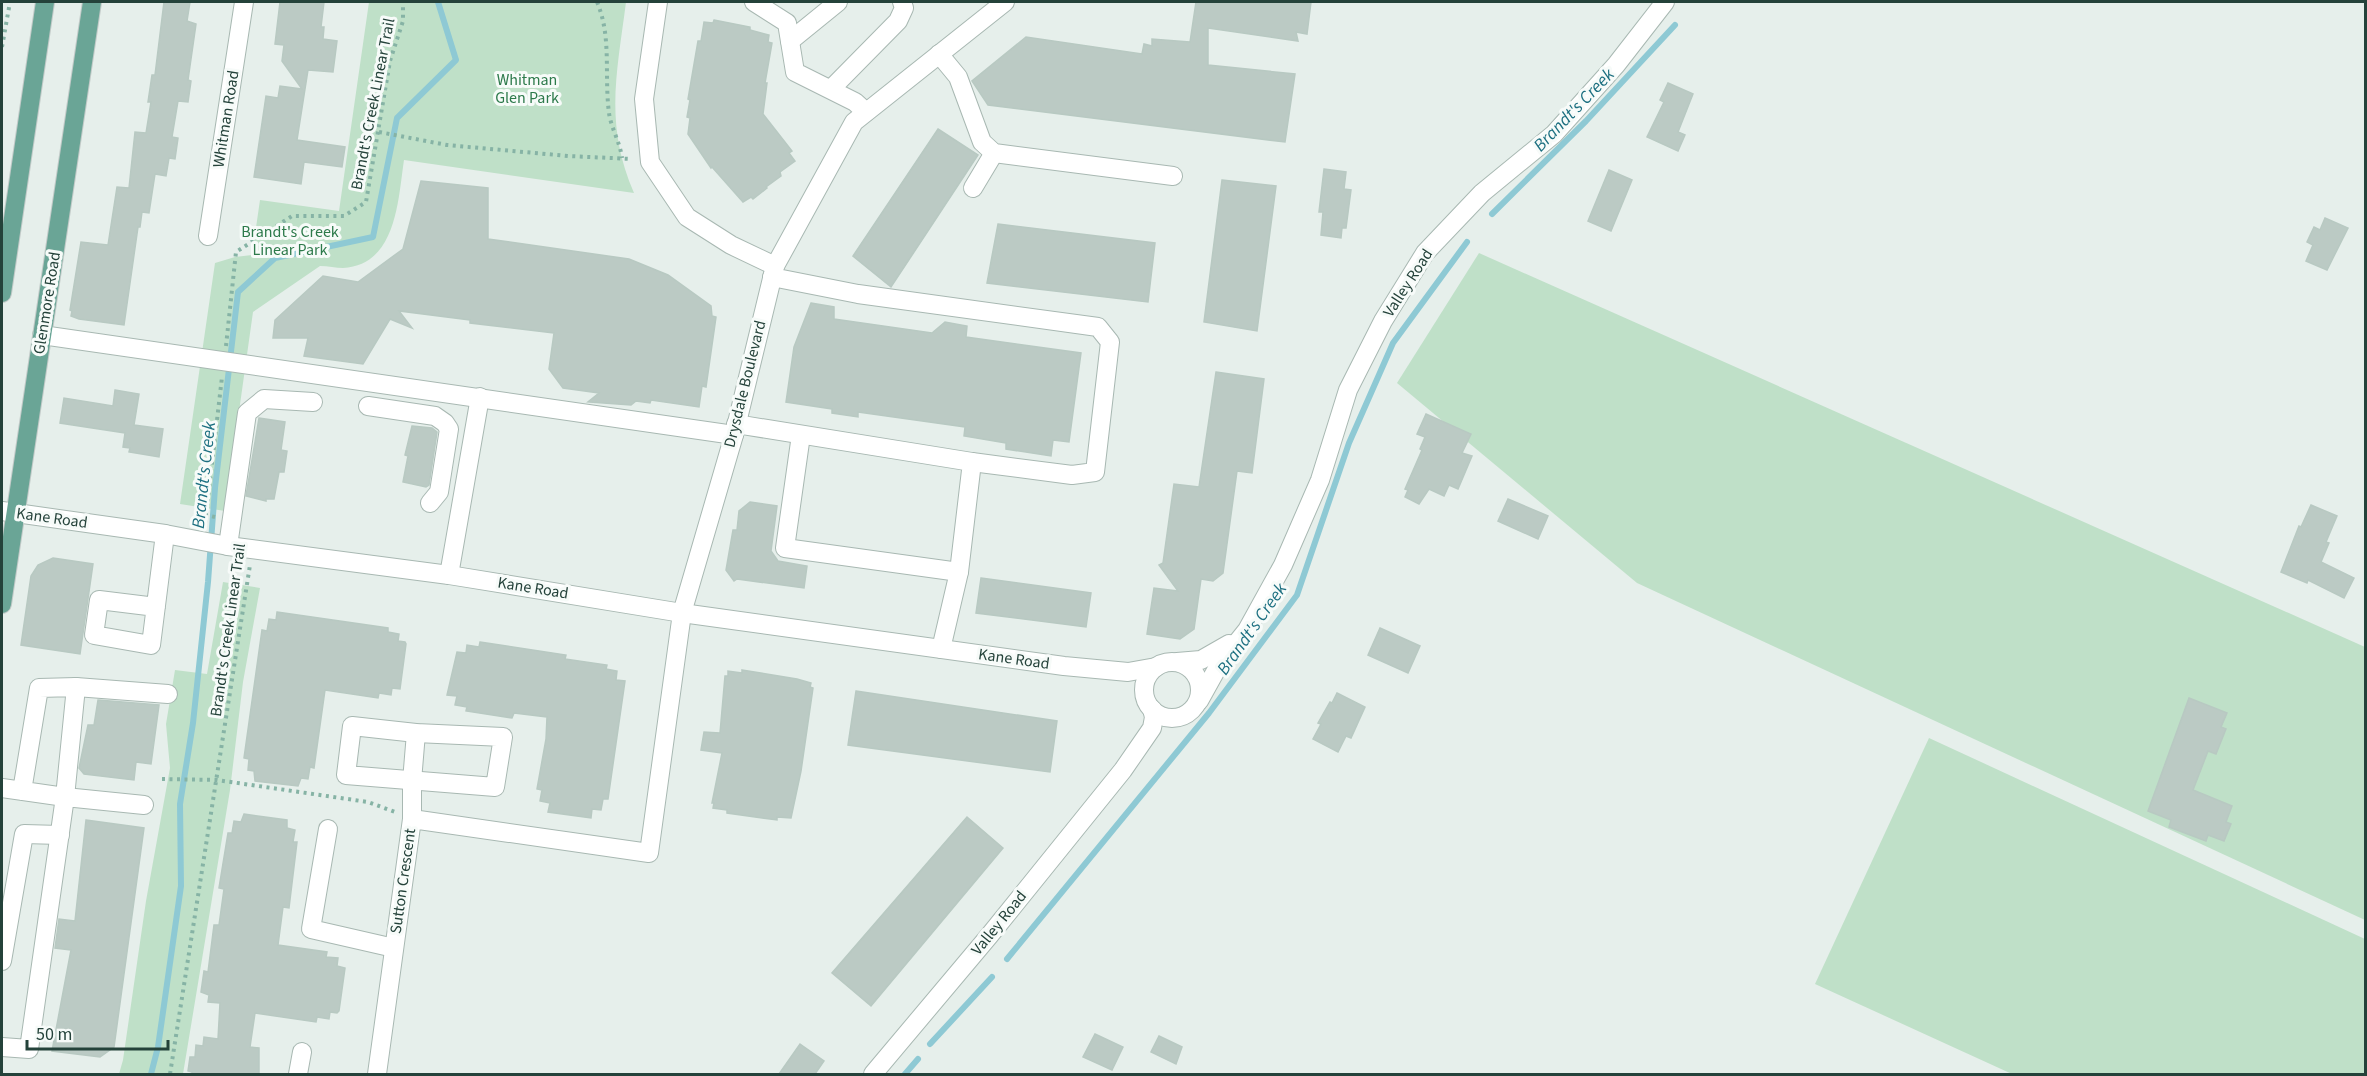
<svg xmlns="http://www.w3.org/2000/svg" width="2367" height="1076" font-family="'Source Sans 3',sans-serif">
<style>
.green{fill:#bfe0c8}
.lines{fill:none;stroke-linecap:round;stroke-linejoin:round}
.stream{stroke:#8ec9d4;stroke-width:6}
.building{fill:#bbcac4;stroke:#b8c9c2;stroke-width:1.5}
.minor-casing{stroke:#a8b8b2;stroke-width:20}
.major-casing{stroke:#c2cac8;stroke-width:20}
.path{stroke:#86b3a5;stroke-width:4;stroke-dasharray:3 4.5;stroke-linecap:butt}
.minor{stroke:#fff;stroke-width:18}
.major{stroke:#6aa596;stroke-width:18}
.labels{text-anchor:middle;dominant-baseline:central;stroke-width:6;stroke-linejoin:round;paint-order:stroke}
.park-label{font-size:16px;fill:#2d7a4b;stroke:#f7fbf9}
.street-label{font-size:16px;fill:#24423a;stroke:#f7fbf9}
.water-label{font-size:18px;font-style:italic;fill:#1c6f80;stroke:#f7fbf9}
</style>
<rect width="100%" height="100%" fill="#e6efeb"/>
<g class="green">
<path d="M369 2H626C617 73 604 124 634 193L404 160C398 199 397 265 343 268 336 268 328 266 320 266L253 312 225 511 180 504 215 263 235 257 252 255 260 200 339 211Z"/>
<polygon points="1479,253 2365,647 2365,920 1637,583 1397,383"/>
<polygon points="223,582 260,588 243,682 230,790 183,1074 119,1074 123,1060 146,901 170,768 166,724 175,670 207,674"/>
<polygon points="1929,738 2365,939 2365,1074 2012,1074 1815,984"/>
</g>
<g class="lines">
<g class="stream">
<polyline points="1492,214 1586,121 1675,25"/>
<polyline points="1007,959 1209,713 1297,595 1349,443 1393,343 1467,242"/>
<polyline points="930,1044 992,977"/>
<polyline points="151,1074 158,1047 181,886 180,804 193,723 208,582 215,488 238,292 275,258 373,237 397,118 456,60 438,2"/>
<polyline points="905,1074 918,1059"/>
</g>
</g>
<g class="building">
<polygon points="164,2 190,2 187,21 196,24 188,80 191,81 188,102 178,101 172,137 178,138 175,159 169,158 166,176 155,174 149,213 142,212 140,227 138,227 124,325 79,319 71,316 72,311 70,310 81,242 108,245 117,187 129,188 135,132 146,133 151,102 148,102 152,75 155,75"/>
<polygon points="280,2 324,2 321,27 324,27 323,39 337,41 333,72 308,70 297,140 345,147 342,167 304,162 301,184 254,177 266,96 278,98 280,86 302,89 282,61 284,45 275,44"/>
<polygon points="1196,2 1311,2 1307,34 1296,32 1298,41 1208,28 1208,65 1295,74 1285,142 988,105 972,81 1026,37 1142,54 1144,44 1152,46 1152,39 1190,42"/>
<polygon points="714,20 750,27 750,30 769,35 768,42 772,43 765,83 767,83 763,114 792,151 789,153 795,161 780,172 781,176 766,187 767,188 753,199 751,197 743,202 712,167 711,168 688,134 690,118 687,117 690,100 688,99 698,41 701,41 704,22 713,23"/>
<polygon points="1668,83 1693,94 1678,132 1685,135 1678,151 1647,137 1664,102 1660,100"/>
<polygon points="938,129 978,155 891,287 853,256"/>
<polygon points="1324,169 1346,172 1344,189 1351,190 1346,228 1342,228 1341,238 1321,235 1323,212 1319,212"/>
<polygon points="1609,170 1632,180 1611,231 1588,221"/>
<polygon points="1222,180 1276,186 1257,331 1204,322"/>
<polygon points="421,181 488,188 488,239 629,259 668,275 711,306 712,316 716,317 706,387 702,386 699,407 651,400 650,403 636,401 631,405 588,402 599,393 563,388 549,369 554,333 470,323 470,320 399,311 412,328 390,319 363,364 304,356 308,338 273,338 275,320 323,276 358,282 403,249"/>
<polygon points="2325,218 2348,228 2327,270 2306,261 2313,245 2307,242 2314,227 2320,230"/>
<polygon points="998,224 1155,243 1148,302 987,283"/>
<polygon points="811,303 834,307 834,319 932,333 945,322 967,326 966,337 1081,353 1069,442 1053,440 1051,456 1006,449 1006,443 964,436 965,427 858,412 858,417 832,413 832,409 786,402 794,347"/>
<polygon points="1216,372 1264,379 1252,473 1237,471 1223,573 1213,581 1201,579 1194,629 1180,639 1147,634 1154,588 1178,591 1159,565 1163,563 1174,484 1199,487"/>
<polygon points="115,390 139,394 134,425 163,429 159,457 129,452 130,448 123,447 125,433 60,423 64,398 113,406"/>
<polygon points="1426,414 1471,434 1462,453 1472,456 1458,489 1449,485 1444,496 1429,489 1419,504 1405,497 1408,490 1405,489 1422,450 1420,449 1425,437 1417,434"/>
<polygon points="259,418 285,422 281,450 287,451 284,472 279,472 274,499 266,499 266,501 246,496"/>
<polygon points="412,426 432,428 437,432 429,485 426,487 403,482 408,456 405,455"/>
<polygon points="1508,499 1548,516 1538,539 1498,521"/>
<polygon points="750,502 777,506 771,551 778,561 807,566 804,588 737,579 734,581 726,570 733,530 737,530 739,511"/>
<polygon points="2311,505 2337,516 2326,542 2329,543 2321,562 2354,578 2344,598 2308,580 2307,583 2281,572 2299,526 2301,527"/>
<polygon points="53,558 93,564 80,654 21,645 31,576 38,565"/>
<polygon points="981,578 1091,593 1086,627 976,613"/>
<polygon points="277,612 388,628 388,632 399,634 398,641 405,642 406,644 400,689 392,688 391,695 379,693 378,698 325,690 314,768 310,767 308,779 301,778 298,786 255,781 254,771 248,770 249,759 244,758 262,630 267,631 269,619 276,620"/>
<polygon points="1380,628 1420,646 1408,673 1368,655"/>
<polygon points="480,642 566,655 565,659 607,665 606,669 617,671 616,680 625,681 608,799 603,799 601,810 592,809 591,818 548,812 550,803 540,801 542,790 537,789 546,739 547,717 514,713 512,718 466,711 467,707 455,705 457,696 447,695 457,652 466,653 467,645 479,647"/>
<polygon points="742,670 797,679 811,683 810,687 813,688 801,771 791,818 777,817 777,820 727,813 727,810 713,808 714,803 712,803 722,753 701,750 704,732 720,733 725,676 728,676 728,671 742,673"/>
<polygon points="856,691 1057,721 1050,772 848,745"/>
<polygon points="1337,693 1365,707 1351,738 1346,736 1338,752 1313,739 1321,724 1318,723 1330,702 1332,703"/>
<polygon points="2189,698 2227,713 2221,727 2226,729 2216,754 2208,751 2193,790 2232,806 2226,822 2231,824 2224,841 2208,835 2206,841 2169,827 2171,820 2148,811"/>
<polygon points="98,700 159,705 151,764 136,762 134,780 84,774 79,768 88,725 94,725"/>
<polygon points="244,814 287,820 287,828 295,830 293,842 297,842 289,908 283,907 278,945 327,952 326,957 338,958 337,966 345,968 339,1011 337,1013 330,1012 329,1019 317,1017 316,1022 255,1013 250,1047 259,1048 259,1074 192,1074 192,1072 188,1071 190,1057 195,1057 196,1045 203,1046 204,1037 218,1039 220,1003 208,1002 209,995 201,992 204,971 208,972 214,925 219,925 224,889 219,888 228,833 232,833 234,821 241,822"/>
<polygon points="967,817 1003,848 871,1006 832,973"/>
<polygon points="86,820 144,828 114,1047 100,1057 52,1051 71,950 55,948 59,919 75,921"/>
<polygon points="1095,1034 1123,1047 1112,1070 1083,1057"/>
<polygon points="1159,1036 1182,1047 1176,1064 1151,1052"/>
<polygon points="800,1044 824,1061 815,1074 779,1074"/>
</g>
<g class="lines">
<g class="minor-casing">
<g id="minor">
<polyline points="658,2 644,99 650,162 687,217 731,245 775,266"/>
<polyline points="754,2 787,23 795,72 855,102 866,112"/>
<polyline points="790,41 838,2"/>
<polyline points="939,54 958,77 982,142 994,153 1173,176"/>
<polyline points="831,89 898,21 904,8 902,2"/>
<polyline points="973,188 994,153"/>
<polyline points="208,236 244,2"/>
<polyline points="772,277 858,294 1098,327 1110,342 1095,472 1072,475 972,462"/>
<polyline points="42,335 734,435"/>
<polyline points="368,406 435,416 445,423 449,429 439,492 430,503"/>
<polyline points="736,424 972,462 959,572 941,649"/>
<polyline points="801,435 785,548 959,572"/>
<polyline points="2,511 165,534 228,546 449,575 682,613 1064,666 1128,672 1156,667"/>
<polyline points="228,546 247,413 264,399 313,402"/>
<polyline points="449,575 480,397"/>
<polyline points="156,607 99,600 94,635 151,645 165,534"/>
<circle cx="1172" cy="690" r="28"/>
<polyline points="1177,662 1201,660 1229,644"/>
<polyline points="76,687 168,694"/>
<polyline points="1199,701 1219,665 1247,630 1283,565 1320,480 1348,390 1383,321 1425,253 1482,193 1554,134 1616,65 1665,2"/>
<polygon points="352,726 416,733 503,737 495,787 346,775"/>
<polyline points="2,788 65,797 76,687 39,688 22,791"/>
<polyline points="412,819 412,781 416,733"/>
<polyline points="328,829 311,929 394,948"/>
<polyline points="2,961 24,834 60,835"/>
<polyline points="2,1047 29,1049 65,797 144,805"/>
<polyline points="298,1074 302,1052"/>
<polyline points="377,1074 412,819 649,853 682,613 734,435 775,266 854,122 1005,2"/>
<polyline points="873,1074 989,936 1123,770 1152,728 1154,717 1152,709"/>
</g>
</g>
<g class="major-casing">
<g id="major">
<polyline points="2,293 45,2"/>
<polyline points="2,604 92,2"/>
</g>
</g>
<g class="path">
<path d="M597 2C612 37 604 75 609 113 611 128 620 142 622 158"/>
<polyline points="2,47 10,2"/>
<polyline points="379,132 447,145 568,156 632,159"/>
<polyline points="226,346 236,252 292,216 344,216 366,202 390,61 403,21 403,2"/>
<polyline points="215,517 206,515 222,377"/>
<polyline points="162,779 217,780 368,802 395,812"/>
<polyline points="170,1074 250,565"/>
</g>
<use href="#minor" class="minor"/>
<use href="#major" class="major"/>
</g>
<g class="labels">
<g class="park-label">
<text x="527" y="80">Whitman<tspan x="527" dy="18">Glen Park</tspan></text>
<text x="290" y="232">Brandt's Creek<tspan x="290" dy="18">Linear Park</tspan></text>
</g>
<g class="street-label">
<text transform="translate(373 104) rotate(-79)">Brandt's Creek Linear Trail</text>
<text transform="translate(226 119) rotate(-81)">Whitman Road</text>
<text transform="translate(1408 283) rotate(-57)">Valley Road</text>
<text transform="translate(47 303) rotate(-81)">Glenmore Road</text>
<text transform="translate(745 384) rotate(-76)">Drysdale Boulevard</text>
<text transform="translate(52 518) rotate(8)">Kane Road</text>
<text transform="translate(533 588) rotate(9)">Kane Road</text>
<text transform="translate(228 630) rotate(-82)">Brandt's Creek Linear Trail</text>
<text transform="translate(1014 659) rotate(8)">Kane Road</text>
<text transform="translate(403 881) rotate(-82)">Sutton Crescent</text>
<text transform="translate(999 923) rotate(-51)">Valley Road</text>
</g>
<g class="water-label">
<text transform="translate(1574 110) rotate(-46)">Brandt's Creek</text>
<text transform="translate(204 475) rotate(-84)">Brandt's Creek</text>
<text transform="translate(1252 629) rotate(-55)">Brandt's Creek</text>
</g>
</g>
<rect width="2367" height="1076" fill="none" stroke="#24423a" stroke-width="6"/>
<path d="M27 1040v9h141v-9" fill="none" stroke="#24423a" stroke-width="3"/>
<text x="36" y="1040" font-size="18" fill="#24423a" stroke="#f7fbf9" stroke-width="4.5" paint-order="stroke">50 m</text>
</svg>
